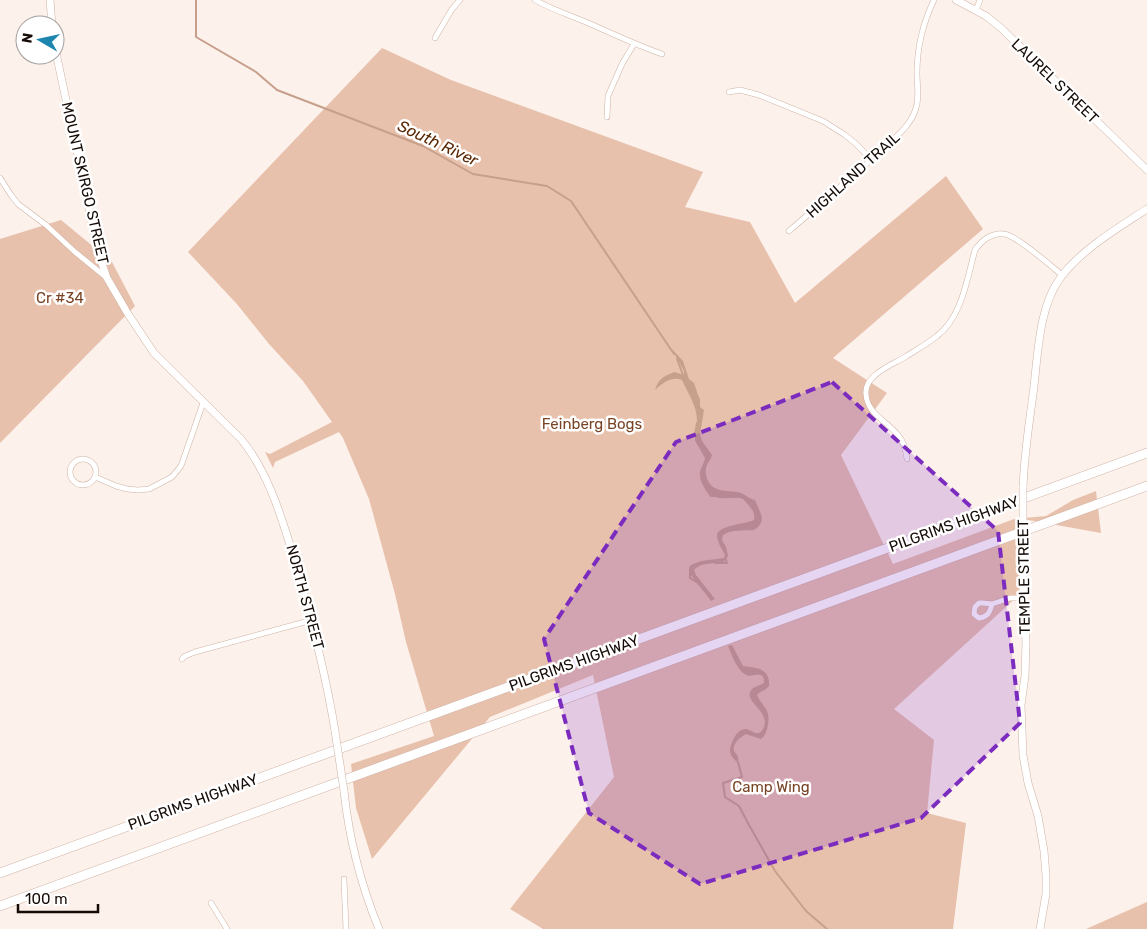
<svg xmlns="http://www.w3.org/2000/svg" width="1147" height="929" font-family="Rubik,sans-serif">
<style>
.green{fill:#e8c1ad}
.water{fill:#c7a08b}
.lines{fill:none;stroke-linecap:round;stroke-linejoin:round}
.stream{stroke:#c7a08b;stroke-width:2}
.street-casing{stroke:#cfb3a5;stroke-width:6}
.secondary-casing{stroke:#cfb3a5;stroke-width:8}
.highway-casing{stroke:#cfb3a5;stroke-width:10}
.street{stroke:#fff;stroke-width:5}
.secondary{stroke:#fff;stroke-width:7}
.highway{stroke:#fff;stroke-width:9}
.secondary-bridge-casing{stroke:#cfb3a5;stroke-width:8;stroke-linecap:butt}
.secondary-bridge{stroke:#fff;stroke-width:7}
.marked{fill:#7b2cbf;fill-opacity:0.2;stroke:#7b2cbf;stroke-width:4;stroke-dasharray:10 6;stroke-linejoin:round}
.labels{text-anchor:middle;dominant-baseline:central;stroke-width:5;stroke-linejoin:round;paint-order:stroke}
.street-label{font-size:15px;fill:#160c07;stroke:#fff}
.park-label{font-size:15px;fill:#794425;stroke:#fff}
.water-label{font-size:16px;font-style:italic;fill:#5a2805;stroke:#fff}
</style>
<rect width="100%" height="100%" fill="#fdf1eb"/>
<g class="green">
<polygon points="382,48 451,80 703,172 685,207 750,222 795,303 946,176 983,229 833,358 887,393 841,455 893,564 1014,519 1046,516 1073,500 1096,491 1101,533 1023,519 1029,586 894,709 934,740 927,813 966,823 953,929 543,929 510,909 614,777 593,675 490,717 372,859 356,808 351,764 434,736 406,642 395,594 369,499 343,438 339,432 275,462 273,468 265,452 270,454 332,422 303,381 269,344 236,303 188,252"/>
<polygon points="61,220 112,262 135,306 0,443 0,239"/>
<polygon points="1147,902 1147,929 1086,929"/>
</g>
<g class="water">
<path d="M671 348 683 361 689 379 694 383 698 395 700 399V407L704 410 700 434 702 441 712 455C711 460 706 464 706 469 705 473 707 478 708 481 714 493 729 490 741 493 746 495 749 499 755 500 760 513 768 521 754 530 743 531 733 529 723 535L722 540 726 547 728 556 725 561C715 565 702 561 694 570L696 575 715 599 711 601C707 594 688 575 689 569 689 567 690 566 691 565L701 561 724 558 725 555C722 549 717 542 717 535 718 525 747 524 754 520 756 511 748 505 743 499 734 496 724 500 716 497 706 493 699 482 700 472 701 467 705 462 705 457 704 450 700 446 695 441 695 434 697 427 697 421 697 405 688 394 682 380 671 376 663 383 655 390 659 378 663 377 674 372L681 374H684V371Z"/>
<path d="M732 645 743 666C754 668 767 667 769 681 769 685 770 686 767 688 763 692 760 691 757 695 762 707 771 709 768 724 767 730 766 735 761 739L746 734C741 737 732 743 734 751 737 756 739 754 738 763 734 759 730 756 730 750 731 743 736 729 746 729 752 730 758 738 763 729 773 711 739 701 753 688 756 686 761 685 764 683 765 669 752 678 746 675 736 669 732 655 728 646Z"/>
</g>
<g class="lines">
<g class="stream">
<polyline points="196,0 196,37 256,72 277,90 423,146 473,174 547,186 571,201 674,354"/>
<polyline points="677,359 683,375"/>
<polyline points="696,438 695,435 697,423"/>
<polyline points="697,442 705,456"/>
<polyline points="706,489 711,496 716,496"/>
<polyline points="726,497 736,497"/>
<polyline points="715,563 727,563 726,560"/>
<polyline points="690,570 690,578 698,583"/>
<polyline points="738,762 742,777 723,783 725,797 739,806 749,825 775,871 806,911 827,929"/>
</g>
<g class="street-casing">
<g id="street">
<path d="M535 0C551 9 569 15 586 22 611 33 636 45 662 54"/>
<polyline points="976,10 980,0"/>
<polyline points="435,38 452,9 460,0"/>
<polyline points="729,92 740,90 759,95 823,121 845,135 855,143 872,160"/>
<polyline points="607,117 608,96 622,64 634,44"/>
<polyline points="0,178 11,195 18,204 46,225 75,252 107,278"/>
<path d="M789 231C809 214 828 197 847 181 862 167 878 155 892 141 901 132 911 123 915 111 920 99 917 86 917 73 917 47 923 23 934 0"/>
<path d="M907 459C906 450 904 442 898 435 887 421 867 414 866 394 864 375 892 365 905 357 916 350 927 344 937 336 962 317 967 279 975 250 981 241 992 232 1004 234 1016 235 1051 266 1062 275"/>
<circle cx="83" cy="472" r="13"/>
<polyline points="95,477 116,486 127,489 138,490 149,489 172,477 181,466 203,403"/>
<path d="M992 604C990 612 988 617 979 618L974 614 975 607 979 603H983L992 604 1010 598H1023"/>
<polyline points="182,659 185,656 195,652 312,620"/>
<polyline points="344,879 346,929"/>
<polyline points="211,903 227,929"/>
</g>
</g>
<g class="secondary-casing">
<g id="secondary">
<polyline points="50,0 52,25"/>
<polyline points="956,0 986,16 1001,28 1147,170"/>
<path d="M55 48 73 133 84 182 93 228 100 258 107 278 128 314 154 353 241 439C270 474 284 525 297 568 312 621 326 675 335 731"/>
<path d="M1023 488C1024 456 1029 425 1033 394 1038 357 1038 307 1061 277 1081 250 1119 227 1147 209"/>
<polyline points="1023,544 1023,598 1026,642 1025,676 1021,705 1023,755 1028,783 1038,816 1044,851 1046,875 1046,894 1040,929"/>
<path d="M344 791C349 839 361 885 379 929"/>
</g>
</g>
<g class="highway-casing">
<g id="highway">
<polyline points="0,873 1147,453"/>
<polyline points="0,906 1147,486"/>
</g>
</g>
<use href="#street" class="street"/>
<use href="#secondary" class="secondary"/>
<use href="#highway" class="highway"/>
<g class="secondary-bridge-casing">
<g id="secondary-bridge">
<polyline points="1023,488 1023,544"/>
<polyline points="335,731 344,791"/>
</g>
</g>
<use href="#secondary-bridge" class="secondary-bridge"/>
</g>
<path class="marked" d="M832 382 998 531 1020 723 921 818 700 884 589 813 544 639 676 442Z"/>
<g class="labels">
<g class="street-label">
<text transform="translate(1055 81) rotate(44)">LAUREL STREET</text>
<text transform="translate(853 175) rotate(-42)">HIGHLAND TRAIL</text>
<text transform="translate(85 183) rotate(77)">MOUNT SKIRGO STREET</text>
<text transform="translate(954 524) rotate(-20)">PILGRIMS HIGHWAY</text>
<text transform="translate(1024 577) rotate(-91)">TEMPLE STREET</text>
<text transform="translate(305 597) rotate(75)">NORTH STREET</text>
<text transform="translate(574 663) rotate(-20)">PILGRIMS HIGHWAY</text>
<text transform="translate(193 802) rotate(-20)">PILGRIMS HIGHWAY</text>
</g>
<g class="park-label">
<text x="60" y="298">Cr #34</text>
<text x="592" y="424">Feinberg Bogs</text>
<text x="771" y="787">Camp Wing</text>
</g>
<g class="water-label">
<text transform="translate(438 143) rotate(25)">South River</text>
</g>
</g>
<g transform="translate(40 40) rotate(279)"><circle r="24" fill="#ffffff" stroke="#a29e9c"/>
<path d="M0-4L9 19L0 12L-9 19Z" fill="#1d86ae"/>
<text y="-8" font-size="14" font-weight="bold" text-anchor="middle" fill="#160c07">N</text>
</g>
<path d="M18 904v8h80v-8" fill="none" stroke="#160c07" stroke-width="2.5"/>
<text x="25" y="904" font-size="15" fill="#160c07" stroke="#ffffff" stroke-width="4" paint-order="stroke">100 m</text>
</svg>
